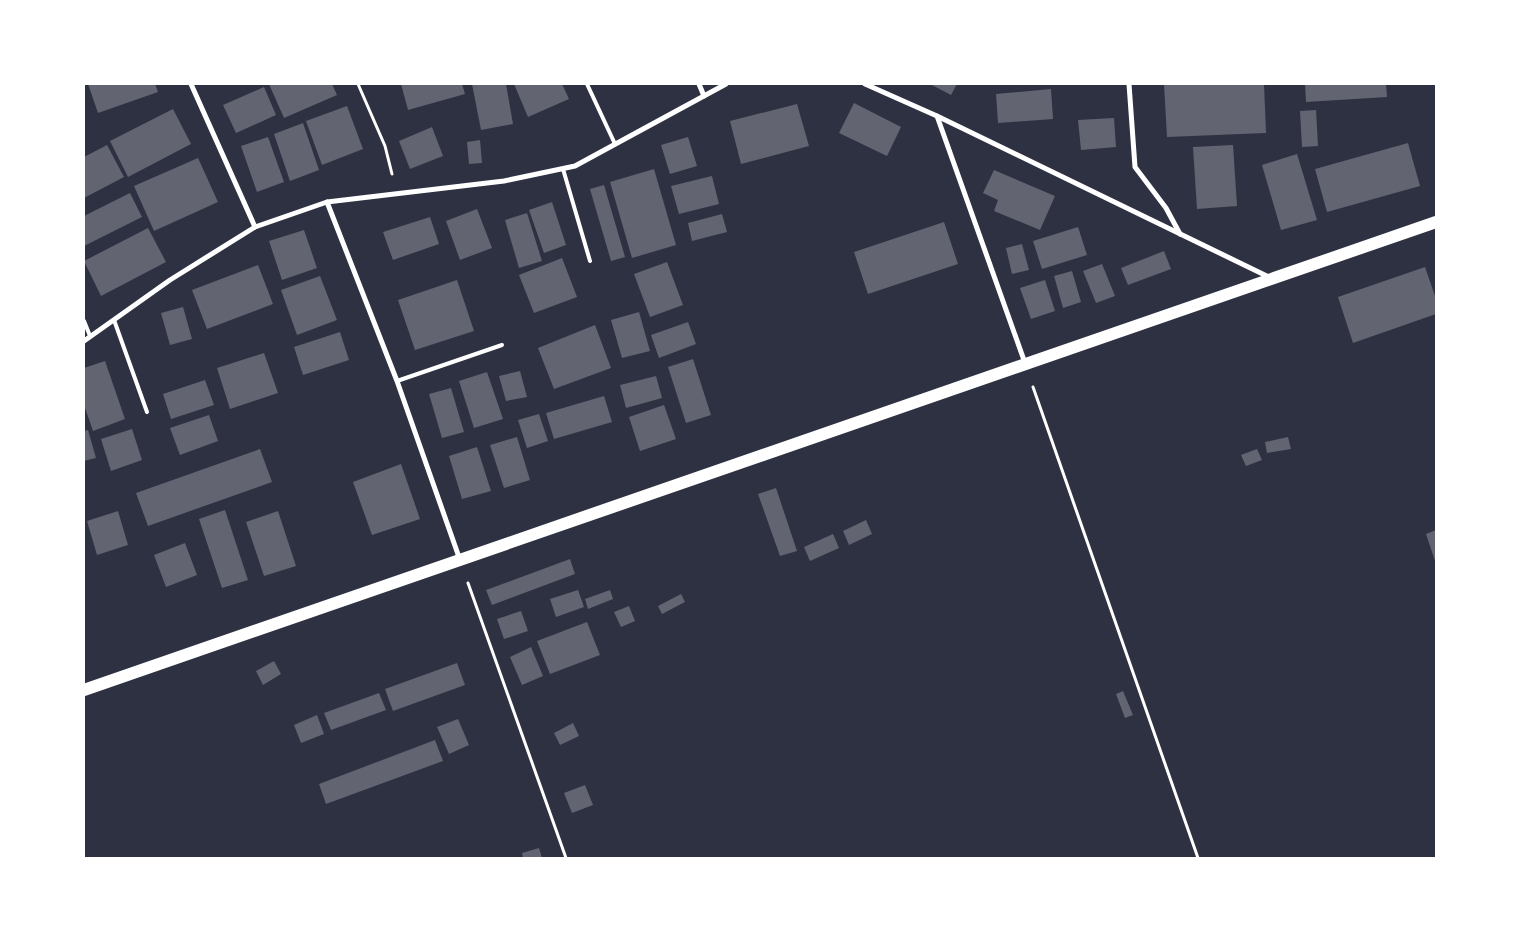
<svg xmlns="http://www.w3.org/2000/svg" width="1520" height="942" font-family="Rubik,sans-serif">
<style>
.building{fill:#626471}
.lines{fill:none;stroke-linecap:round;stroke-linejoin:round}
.path{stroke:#fff;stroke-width:3}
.service{stroke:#fff;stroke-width:4}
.minor{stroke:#fff;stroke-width:5}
.primary{stroke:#fff;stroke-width:12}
</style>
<rect width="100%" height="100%" fill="#2d3142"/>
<g class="building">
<polygon points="88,84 155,84 158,92 98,113"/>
<polygon points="269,84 332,84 337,95 284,118"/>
<polygon points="401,84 462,84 465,94 408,110"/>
<polygon points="472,84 506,84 513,124 481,130"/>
<polygon points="514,84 562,84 569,99 528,117"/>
<polygon points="930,84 957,84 951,95"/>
<polygon points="1164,84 1264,84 1266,133 1167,137"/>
<polygon points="1305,84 1386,84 1387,97 1306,102"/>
<polygon points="264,87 276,115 236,133 223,105"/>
<polygon points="1051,89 1053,119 998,123 996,94"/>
<polygon points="854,103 901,127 887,156 839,133"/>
<polygon points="797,104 809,146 741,164 730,121"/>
<polygon points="347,106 363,149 322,165 306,121"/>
<polygon points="173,109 191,144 128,177 110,141"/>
<polygon points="1316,110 1318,146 1302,147 1300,111"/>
<polygon points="1114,118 1116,147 1081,150 1078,120"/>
<polygon points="303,123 319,170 290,181 274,134"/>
<polygon points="432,127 443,156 410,169 399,141"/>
<polygon points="268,137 284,182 257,192 241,146"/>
<polygon points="688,137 697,166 670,174 661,145"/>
<polygon points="480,140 482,163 469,164 467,142"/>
<polygon points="1408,143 1420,186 1327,212 1315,169"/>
<polygon points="107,145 124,177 84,198 84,157"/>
<polygon points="1233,145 1237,206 1197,209 1193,147"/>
<polygon points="1297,154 1317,220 1281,230 1262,165"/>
<polygon points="198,158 218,202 154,231 134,186"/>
<polygon points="654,169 676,245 632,258 610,182"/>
<polygon points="994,170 1055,196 1040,230 994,211 998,200 983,193"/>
<polygon points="712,176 719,204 679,214 671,186"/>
<polygon points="604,185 625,257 611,261 590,189"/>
<polygon points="130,193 142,217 84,246 84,216"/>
<polygon points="552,202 566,245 544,253 529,210"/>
<polygon points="477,209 492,248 460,260 446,221"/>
<polygon points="527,213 542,261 519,268 505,220"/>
<polygon points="722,214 727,232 692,241 688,223"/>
<polygon points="430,217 439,244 393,260 383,232"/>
<polygon points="944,222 958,264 868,294 854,252"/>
<polygon points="1078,227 1087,255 1042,269 1033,241"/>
<polygon points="148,228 166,262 101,296 84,261"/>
<polygon points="304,230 317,268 282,280 269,241"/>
<polygon points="1022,244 1029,270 1012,274 1006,248"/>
<polygon points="1164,251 1171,269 1128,285 1121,268"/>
<polygon points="562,258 577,297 534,313 519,275"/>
<polygon points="667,262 683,305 650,317 634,274"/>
<polygon points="1102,264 1115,296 1096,303 1083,271"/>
<polygon points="258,265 273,304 207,329 192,290"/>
<polygon points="1425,267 1436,299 1436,314 1353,343 1338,297"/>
<polygon points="1072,271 1081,302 1063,308 1054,276"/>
<polygon points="320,276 337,320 297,335 281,290"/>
<polygon points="457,280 474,331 415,350 398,300"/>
<polygon points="1045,280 1055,311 1031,319 1020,288"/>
<polygon points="183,307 192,339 170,345 161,313"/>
<polygon points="639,312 650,351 622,358 611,320"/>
<polygon points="688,322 696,344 659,358 651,335"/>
<polygon points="595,325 611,368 554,389 538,348"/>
<polygon points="340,332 349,360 303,375 294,347"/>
<polygon points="264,353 278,393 230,409 217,368"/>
<polygon points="693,359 711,415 686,423 668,367"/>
<polygon points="105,361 125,419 93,431 84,405 84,368"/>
<polygon points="520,371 527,397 506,401 499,376"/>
<polygon points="487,372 503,419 474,428 459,381"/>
<polygon points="656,376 662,398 626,408 620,385"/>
<polygon points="205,380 214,405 171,419 163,394"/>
<polygon points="451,388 464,432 442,438 429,394"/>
<polygon points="604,396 612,422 554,439 546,413"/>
<polygon points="664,405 676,439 640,451 629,417"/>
<polygon points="539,414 548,441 527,448 518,420"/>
<polygon points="209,415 218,441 180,455 170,428"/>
<polygon points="132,429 142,460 111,471 101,439"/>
<polygon points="88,430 96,458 84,461 84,431"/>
<polygon points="517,437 530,480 504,488 490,445"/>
<polygon points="1288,437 1291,449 1267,453 1265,442"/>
<polygon points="477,447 491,491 462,499 449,456"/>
<polygon points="260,449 272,482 148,526 136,493"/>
<polygon points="1257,449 1262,460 1246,466 1241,455"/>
<polygon points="401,464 420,519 372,535 353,482"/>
<polygon points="776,488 797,551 780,556 758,494"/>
<polygon points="225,510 248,580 222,588 199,519"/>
<polygon points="118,511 128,545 97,555 87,521"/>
<polygon points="278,511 296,566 264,576 246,522"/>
<polygon points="866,520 872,534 849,545 843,531"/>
<polygon points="1436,530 1436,564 1426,534"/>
<polygon points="833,534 839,548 810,561 804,547"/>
<polygon points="185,543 197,575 166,587 154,555"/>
<polygon points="570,559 575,574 492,605 486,590"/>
<polygon points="578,590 584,607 556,617 550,599"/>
<polygon points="610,590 613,599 588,609 585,599"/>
<polygon points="681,594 685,602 662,614 658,606"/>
<polygon points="629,606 635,621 621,627 614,612"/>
<polygon points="521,611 528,631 504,639 497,619"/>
<polygon points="587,622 600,655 550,674 537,641"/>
<polygon points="531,647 543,676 522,685 510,657"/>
<polygon points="274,661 281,674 263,685 256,671"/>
<polygon points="457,663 465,685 393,711 385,689"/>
<polygon points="1123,691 1133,715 1125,718 1116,694"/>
<polygon points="379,693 386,710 331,730 324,713"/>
<polygon points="317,715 324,734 301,743 294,725"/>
<polygon points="458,719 469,745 449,754 437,727"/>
<polygon points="573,723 579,736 560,745 554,733"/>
<polygon points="435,740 443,761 326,804 319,784"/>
<polygon points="585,785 593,805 572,813 564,793"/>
<polygon points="539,848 542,858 523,858 522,853"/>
</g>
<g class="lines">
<g class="path">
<polyline points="358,84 385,146 392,174"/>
<polyline points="1033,387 1198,858"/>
<polyline points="468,583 566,858"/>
</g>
<g class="service">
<polyline points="587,84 615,144"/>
<polyline points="563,169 590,261"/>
<polyline points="114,320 147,412"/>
<polyline points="84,321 90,336"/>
<polyline points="397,381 502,345"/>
</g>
<g class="minor">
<polyline points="191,84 255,227"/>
<polyline points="699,84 704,96"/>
<polyline points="865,84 937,116 1271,278"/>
<polyline points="1129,84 1135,167 1166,208 1180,234"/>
<polyline points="937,116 1025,363"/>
<polyline points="327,202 397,381 460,560"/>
<polyline points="84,341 170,280 255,227 327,202 504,181 575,166 726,84"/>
</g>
<polyline class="primary" points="84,690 1436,222"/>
</g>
<rect width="1520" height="942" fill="none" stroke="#ffffff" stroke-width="170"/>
</svg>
